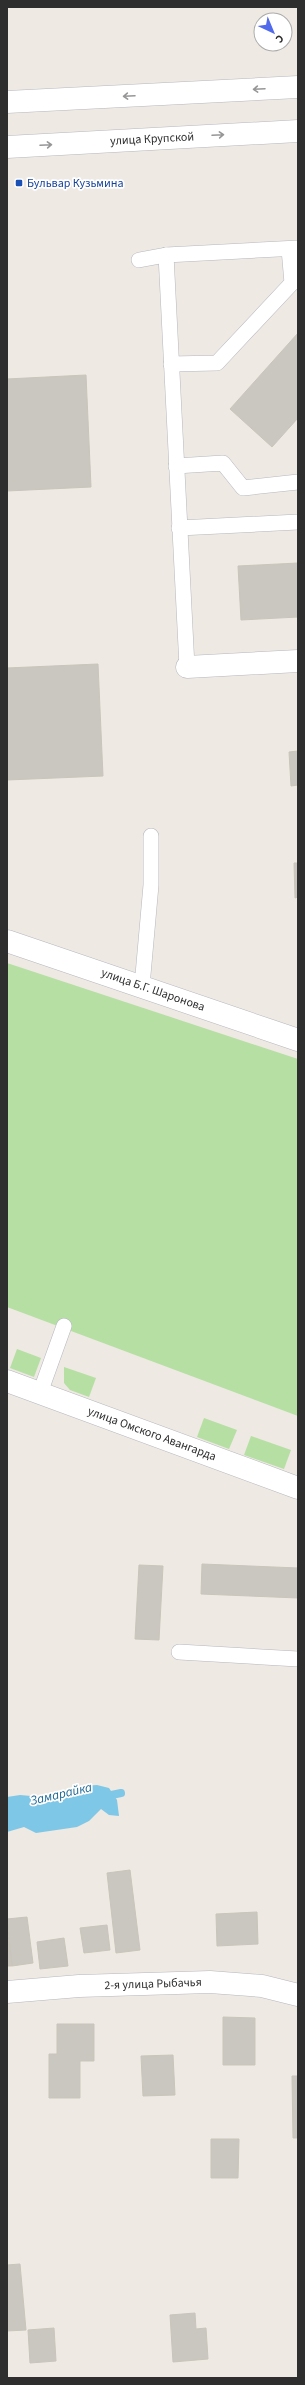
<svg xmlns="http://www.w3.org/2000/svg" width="305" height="2385" font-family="'Source Sans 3',sans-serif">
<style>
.green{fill:#b6dfa4}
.water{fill:#7fc7e6}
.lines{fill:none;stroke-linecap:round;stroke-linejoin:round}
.stream{stroke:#7fc7e6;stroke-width:8}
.building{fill:#cac7c0;stroke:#c9c5bb}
.lane-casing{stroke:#b5b7c0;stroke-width:16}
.street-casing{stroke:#b5b7c0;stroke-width:23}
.secondary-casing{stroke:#b5b7c0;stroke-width:23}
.lane{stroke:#fff;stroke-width:15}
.street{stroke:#fff;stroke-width:22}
.secondary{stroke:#fff;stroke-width:22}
.oneway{stroke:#969696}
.transit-dot{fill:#1a4fb4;stroke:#fff;stroke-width:1.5}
.labels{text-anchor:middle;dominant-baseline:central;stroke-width:3.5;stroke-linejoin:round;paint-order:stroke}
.street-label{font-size:12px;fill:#2e2e2e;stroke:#fff}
.transit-label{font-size:12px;fill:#164399;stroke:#fff;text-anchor:start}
.water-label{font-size:13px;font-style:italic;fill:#1a6796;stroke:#fff}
</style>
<rect width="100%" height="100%" fill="#eee9e2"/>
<g class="green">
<polygon points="7,963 298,1059 298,1416 7,1307"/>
<polygon points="17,1349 41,1358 34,1377 10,1368"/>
<polygon points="64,1367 96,1378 89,1397 70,1390 64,1383"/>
<polygon points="204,1418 237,1430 229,1449 197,1437"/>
<polygon points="251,1436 291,1450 284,1469 244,1455"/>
</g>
<polygon class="water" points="97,1785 109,1788 117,1800 119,1816 109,1815 101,1809 89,1821 77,1827 36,1833 24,1827 7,1832 7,1797 20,1795 64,1799 83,1786"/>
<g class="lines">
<polyline class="stream" points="102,1797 121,1793"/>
</g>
<g class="building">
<polygon points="298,333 298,418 272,447 230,409"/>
<polygon points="86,375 91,487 7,491 7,379"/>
<polygon points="298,563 298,617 241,620 238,566"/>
<polygon points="98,664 103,776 7,780 7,668"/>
<polygon points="298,751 298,785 291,786 289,752"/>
<polygon points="294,863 298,863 298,897 295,898"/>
<polygon points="202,1564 298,1568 298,1598 201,1594"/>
<polygon points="139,1565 163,1566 159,1640 135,1639"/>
<polygon points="130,1870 140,1950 116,1953 107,1873"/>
<polygon points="257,1912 258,1944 217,1946 216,1914"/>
<polygon points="27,1917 33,1963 12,1966 7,1919"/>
<polygon points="107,1925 110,1950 84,1953 80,1928"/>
<polygon points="7,1927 12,1966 7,1966"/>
<polygon points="64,1938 68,1966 40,1969 37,1942"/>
<polygon points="223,2017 255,2018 255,2065 223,2065"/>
<polygon points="57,2024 94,2024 94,2061 80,2061 80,2098 49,2098 49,2054 57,2054"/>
<polygon points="173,2055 175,2095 143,2096 141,2056"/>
<polygon points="292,2076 298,2076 298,2138 293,2138"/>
<polygon points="211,2139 239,2139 238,2178 211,2178"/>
<polygon points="20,2264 26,2330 7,2331 7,2265"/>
<polygon points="195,2313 196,2329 206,2328 208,2359 173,2362 170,2315"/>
<polygon points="54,2328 56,2361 30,2363 28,2330"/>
</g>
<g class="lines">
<g class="lane-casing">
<g id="lane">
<polyline points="166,255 187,667"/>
<polyline points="139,260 166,255 298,248"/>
<polyline points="171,364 217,363 292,283 289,249"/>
<polyline points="176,466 223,463 243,488 298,482"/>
<polyline points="179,528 298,522"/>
<polyline points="142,986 151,885 151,836"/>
<polyline points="40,1393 64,1326"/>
<polyline points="179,1652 298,1659"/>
</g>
</g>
<g class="street-casing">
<g id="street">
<polyline points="187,667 298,661"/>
<polyline points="7,1381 298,1488"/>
<polyline points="7,1992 79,1986 210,1982 262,1986 298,1995"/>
</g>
</g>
<g class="secondary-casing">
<g id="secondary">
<polyline points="7,102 298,87"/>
<polyline points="7,147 298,131"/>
<polyline points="7,941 298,1040"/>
</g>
</g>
<use href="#lane" class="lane"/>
<use href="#street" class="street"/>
<use href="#secondary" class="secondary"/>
</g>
<defs><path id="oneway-shaft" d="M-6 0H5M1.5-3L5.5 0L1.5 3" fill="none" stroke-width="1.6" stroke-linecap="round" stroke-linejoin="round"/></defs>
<g class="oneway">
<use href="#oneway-shaft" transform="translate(259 89) rotate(177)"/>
<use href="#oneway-shaft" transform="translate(129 96) rotate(177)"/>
<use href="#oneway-shaft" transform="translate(218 135) rotate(-3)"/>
<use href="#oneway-shaft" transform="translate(46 145) rotate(-3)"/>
</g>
<rect class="transit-dot" x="15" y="179" width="8" height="8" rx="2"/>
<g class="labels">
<g class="street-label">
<text transform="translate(152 139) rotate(-3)">улица Крупской</text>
<text transform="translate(153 990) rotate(19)">улица Б.Г. Шаронова</text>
<text transform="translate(152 1434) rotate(20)">улица Омского Авангарда</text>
<text transform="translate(153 1984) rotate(-2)">2-я улица Рыбачья</text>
</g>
<g class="transit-label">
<text x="27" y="183">Бульвар Кузьмина</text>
</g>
<g class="water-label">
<text transform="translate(61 1794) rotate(-13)">Замарайка</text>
</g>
</g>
<rect width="305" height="2385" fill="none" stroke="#2e2e2e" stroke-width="16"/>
<g transform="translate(273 32) rotate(136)"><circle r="19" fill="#ffffff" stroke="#ababab"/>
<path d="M0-3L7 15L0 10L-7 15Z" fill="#5169eb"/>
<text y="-6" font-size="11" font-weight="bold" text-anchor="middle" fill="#2e2e2e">С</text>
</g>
</svg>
